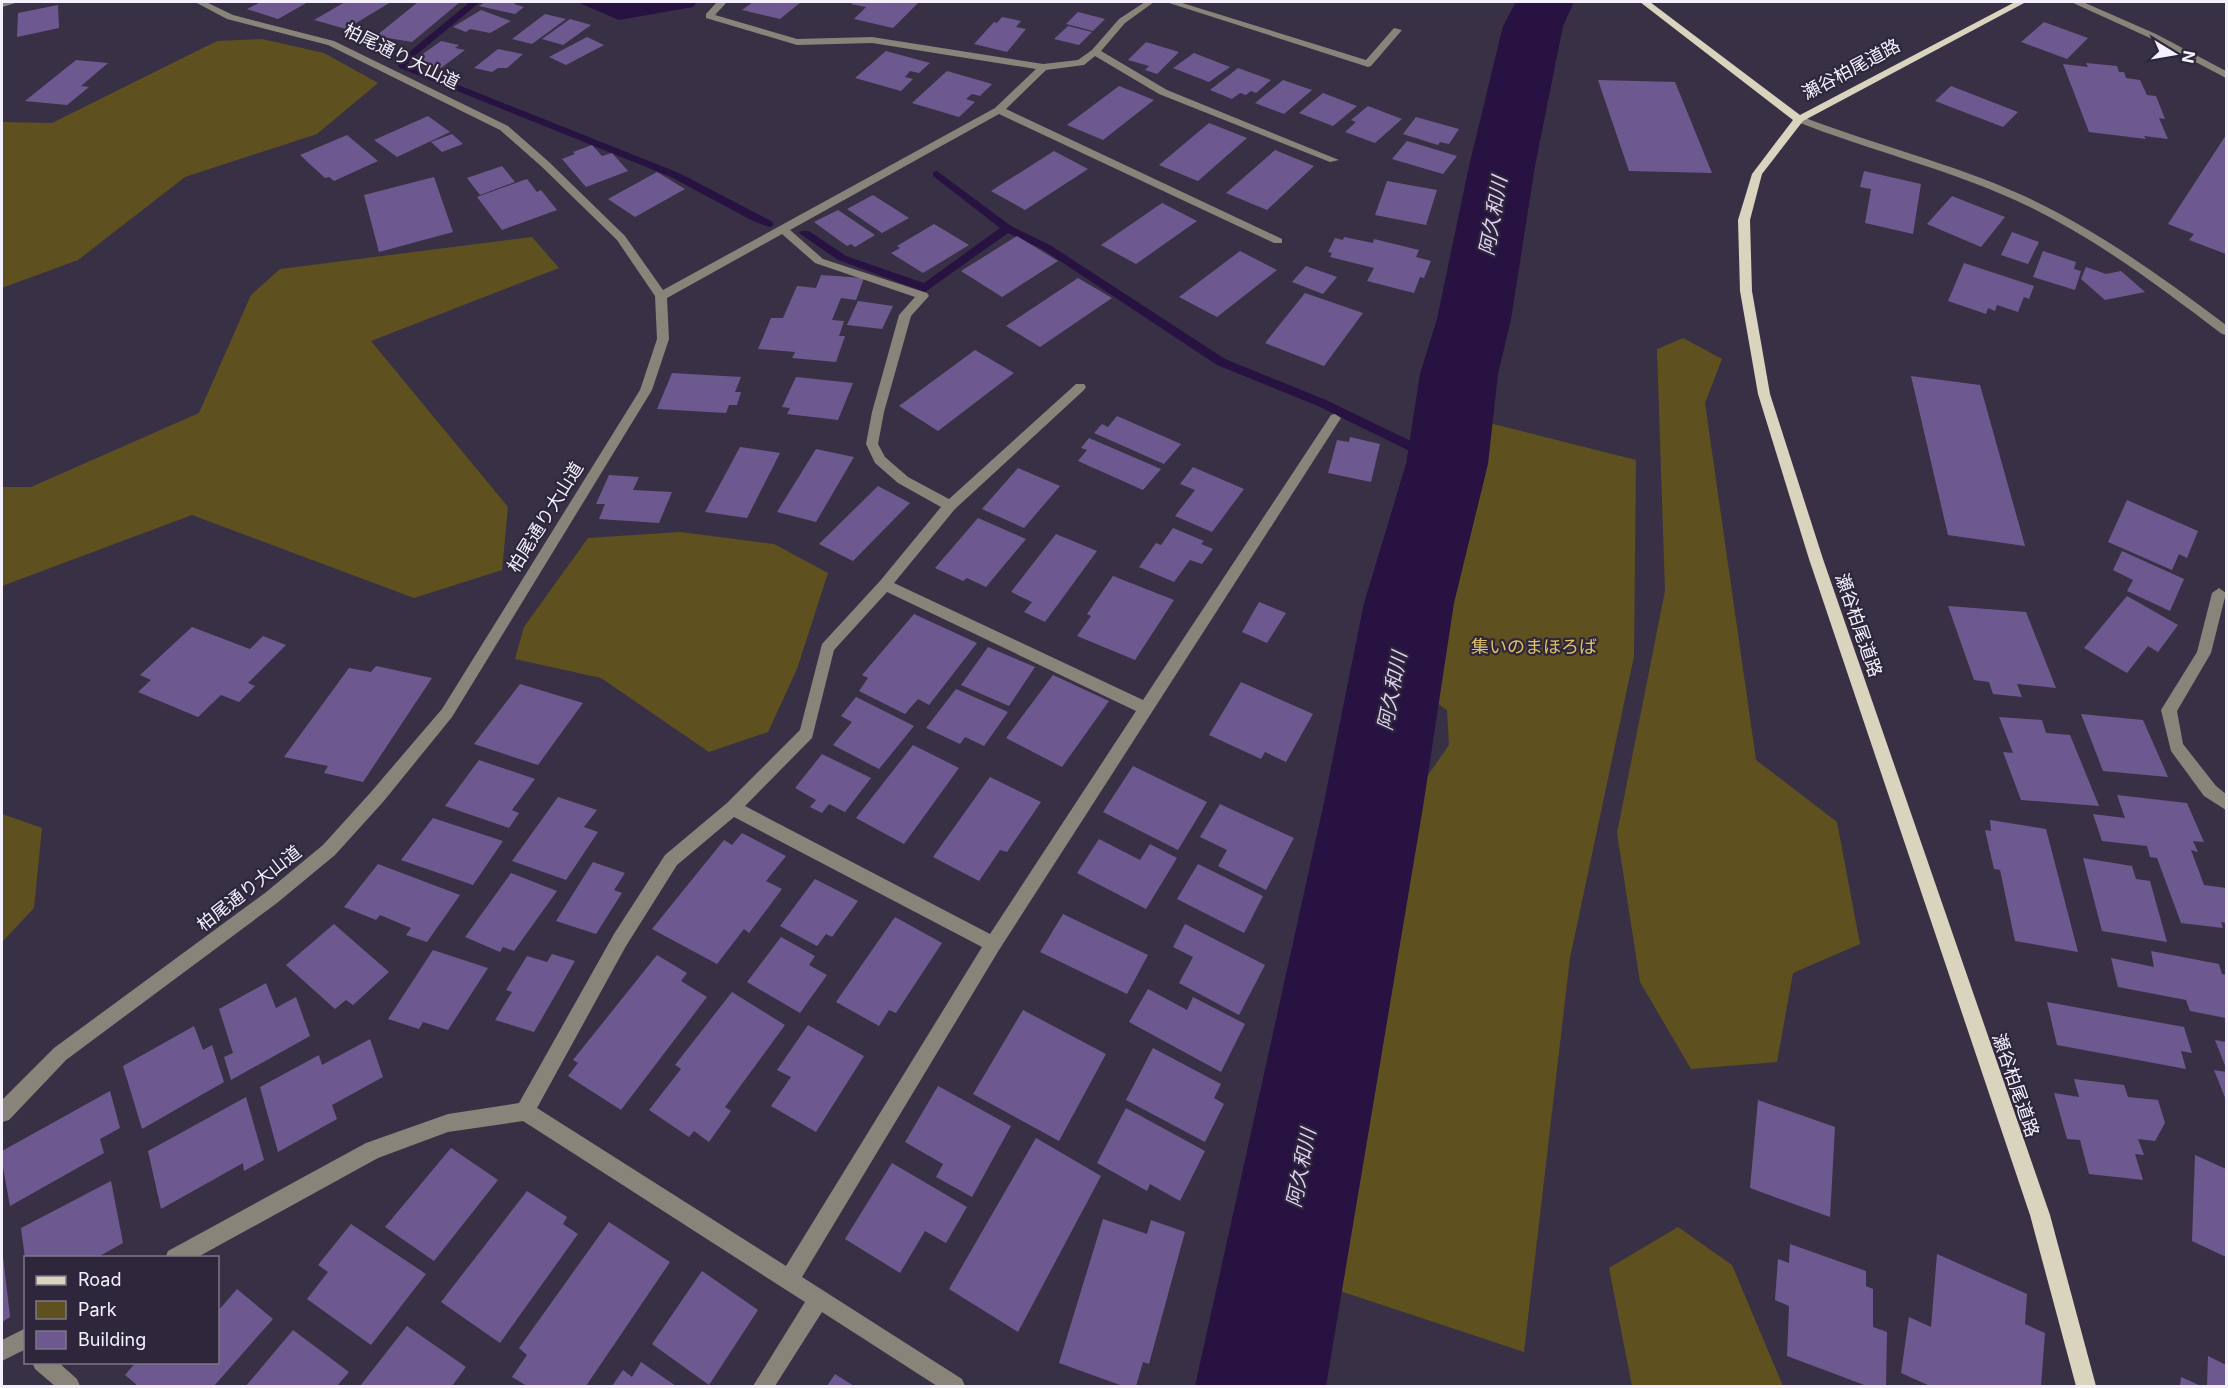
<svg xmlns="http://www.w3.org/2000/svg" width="2228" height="1388" font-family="Inter,'Noto Sans JP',sans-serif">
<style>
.green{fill:#5f5020}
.water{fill:#271241}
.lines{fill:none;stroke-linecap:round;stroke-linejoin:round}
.stream{fill:#271241;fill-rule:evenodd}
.river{fill:#271241;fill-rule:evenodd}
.building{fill:#6d598f}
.minor{fill:#88847a;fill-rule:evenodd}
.major{fill:#dad3bd;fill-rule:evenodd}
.labels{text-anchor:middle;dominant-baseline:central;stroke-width:4.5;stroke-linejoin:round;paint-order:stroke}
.street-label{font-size:18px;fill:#f4f0fd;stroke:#2e273b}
.park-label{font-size:18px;fill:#dfc268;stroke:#2e273b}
.water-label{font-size:20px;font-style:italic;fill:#ddd2f3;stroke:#2e273b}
</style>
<rect width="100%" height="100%" fill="#383145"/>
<g class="green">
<polygon points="262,39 324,53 378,83 317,134 185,177 78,260 2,288 2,122 52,123 217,41"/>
<polygon points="532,237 559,268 371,341 508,507 502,570 414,598 192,515 2,586 2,487 31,487 199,413 251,295 280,269"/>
<polygon points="1683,338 1722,359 1705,403 1756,760 1837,822 1860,944 1793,973 1777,1062 1691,1069 1640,982 1617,833 1665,591 1657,349"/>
<polygon points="1473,419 1636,460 1634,656 1570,958 1524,1352 1328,1287 1390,979 1419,788 1449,745 1447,710 1429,698 1435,632"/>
<polygon points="680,532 774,544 828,573 797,669 768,732 709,752 601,678 515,659 524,627 588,538"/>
<polygon points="2,814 42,828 34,908 2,942"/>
<polygon points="1678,1227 1732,1265 1783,1386 1632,1386 1609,1268"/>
</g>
<polygon class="water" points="577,2 697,2 693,7 619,20"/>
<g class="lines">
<g class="stream">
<polygon points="470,2 480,2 410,60 408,65 679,173 773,222 773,226 769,227 753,221 671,177 400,68 398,66 403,57"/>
<polygon points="937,171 1011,226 1050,245 1225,359 1326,400 1452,461 1454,464 1452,467 1442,467 1318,406 1217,365 1042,249 1008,233 925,292 838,260 799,233 801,231 809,231 846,256 924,283 1000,228 933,176 933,172"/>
</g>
<polygon class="river" points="1516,2 1574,2 1563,26 1535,166 1511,319 1498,374 1488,464 1454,603 1423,807 1326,1386 1195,1386 1323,807 1364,603 1406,464 1420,374 1437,319 1469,166 1503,26"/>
</g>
<g class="building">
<polygon points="261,2 308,2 278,19 247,9"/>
<polygon points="345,2 391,2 346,29 314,20"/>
<polygon points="418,2 460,2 412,42 376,36"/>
<polygon points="485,2 516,2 514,4 524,7 515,14 479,6"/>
<polygon points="753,2 801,2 780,19 742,10"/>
<polygon points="854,2 919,2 893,28 854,19 866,7 851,4"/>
<polygon points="58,5 59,28 17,37 18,13"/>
<polygon points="481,10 511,21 490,33 470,29 466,32 453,27"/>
<polygon points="1078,12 1105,19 1093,31 1066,24"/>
<polygon points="545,14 566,19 532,44 512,39"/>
<polygon points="1002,17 1021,21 1016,27 1026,29 1007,52 974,44 994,22 997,23"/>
<polygon points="570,19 591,25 563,45 542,39"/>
<polygon points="2044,22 2088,38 2067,59 2021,42"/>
<polygon points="1068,26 1092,32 1079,45 1054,39"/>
<polygon points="587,37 604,45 566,65 549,57"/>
<polygon points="441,41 459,45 455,48 465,50 441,68 413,61"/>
<polygon points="1146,42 1179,52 1157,74 1145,70 1149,66 1128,60"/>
<polygon points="498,49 523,54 507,68 498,68 492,72 474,68"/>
<polygon points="886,51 930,63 919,73 910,71 905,77 913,79 901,91 855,78"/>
<polygon points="1194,53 1230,67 1209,82 1173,68"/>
<polygon points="76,60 108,63 81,86 89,87 67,105 25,101"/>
<polygon points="2086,63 2117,66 2119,72 2124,72 2126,78 2140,80 2147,95 2156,96 2165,119 2159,118 2168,139 2144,136 2146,139 2089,132 2063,64 2088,67"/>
<polygon points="1238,68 1271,80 1256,93 1251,91 1246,95 1240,93 1232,99 1210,90"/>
<polygon points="947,71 992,84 980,96 972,94 966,99 975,102 959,117 912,103"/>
<polygon points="1283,80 1312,90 1284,114 1255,103"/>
<polygon points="1598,80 1675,82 1712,173 1629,171"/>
<polygon points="1119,86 1154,100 1103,140 1067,125"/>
<polygon points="1951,86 2018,112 2003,127 1935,101"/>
<polygon points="1323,93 1357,106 1333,126 1299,113"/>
<polygon points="1368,106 1402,119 1375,143 1345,132 1356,122 1351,120"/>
<polygon points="428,116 450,132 397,157 374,140"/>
<polygon points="1416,117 1459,129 1449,144 1440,142 1438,145 1403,134"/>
<polygon points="1209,123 1247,138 1198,181 1159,165"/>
<polygon points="452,134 463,144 442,152 431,142"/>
<polygon points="347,135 378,161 334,181 329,177 325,178 300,155"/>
<polygon points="2226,135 2226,254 2189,240 2194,234 2168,224"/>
<polygon points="1407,141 1457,156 1443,174 1392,159"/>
<polygon points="592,145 602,156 612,153 628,171 586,187 562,159 575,154 573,152"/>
<polygon points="1275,150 1314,166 1267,210 1226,193"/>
<polygon points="1054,151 1088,169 1025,210 991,191"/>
<polygon points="502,166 515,182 480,195 467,178"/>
<polygon points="1864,171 1921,184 1913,234 1865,223 1871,189 1860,187"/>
<polygon points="657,172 685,189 635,217 608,199"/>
<polygon points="434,177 453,232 379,252 364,195"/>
<polygon points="527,179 537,192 541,190 557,210 502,230 477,197"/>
<polygon points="1387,181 1437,190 1426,225 1375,215"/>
<polygon points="873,195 909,218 882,233 847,209"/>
<polygon points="1952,196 2005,217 1981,247 1927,224"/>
<polygon points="1162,203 1197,221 1136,264 1101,245"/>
<polygon points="838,210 875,235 855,247 851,244 847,246 814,222"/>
<polygon points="934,224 969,245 923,273 891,253 900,248 897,246"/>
<polygon points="2012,232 2039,242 2028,264 2001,255"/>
<polygon points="1017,236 1058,261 1002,297 961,271"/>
<polygon points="1344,237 1373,243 1374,239 1419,250 1416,257 1431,261 1424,278 1420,277 1414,293 1367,281 1374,268 1330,257 1332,253 1328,252 1335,238 1343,240"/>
<polygon points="1240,251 1277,270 1217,317 1179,297"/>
<polygon points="2043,251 2076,262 2074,269 2081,271 2075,290 2033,277"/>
<polygon points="1964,263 2034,286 2029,299 2024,297 2018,312 1997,305 1995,311 1988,308 1986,314 1948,301"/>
<polygon points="1306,266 1337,277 1323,294 1292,282"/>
<polygon points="2086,267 2106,274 2121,271 2145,292 2105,300 2081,279"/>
<polygon points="821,275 864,278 856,300 841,298 832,320 844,321 839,336 845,336 836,362 792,358 795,352 758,349 771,318 783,318 797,286 816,288"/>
<polygon points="1078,278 1112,298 1040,347 1006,326"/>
<polygon points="1305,293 1363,313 1324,366 1265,343"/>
<polygon points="858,301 893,306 882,329 847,325"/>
<polygon points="975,350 1014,373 938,431 899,406"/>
<polygon points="672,373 741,377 735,392 741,392 737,405 729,405 726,413 657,409"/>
<polygon points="1911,376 1980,385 2025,546 1948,535"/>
<polygon points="796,377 853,383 838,420 787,414 790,408 782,407"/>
<polygon points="1117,416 1181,444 1164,464 1094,433 1102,424 1108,427"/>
<polygon points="1350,437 1380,444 1371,482 1328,473 1337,440 1349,442"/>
<polygon points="1089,438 1161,469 1143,490 1078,461 1087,450 1081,448"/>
<polygon points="740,447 780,453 747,518 705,512"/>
<polygon points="816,449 854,457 816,522 777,512"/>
<polygon points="1193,467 1244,489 1212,532 1175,516 1195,490 1180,484"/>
<polygon points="1018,468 1060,486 1024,528 982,509"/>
<polygon points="609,475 639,477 633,490 672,492 659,523 599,519 605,504 596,504"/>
<polygon points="878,486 910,503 853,561 819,544"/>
<polygon points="2127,500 2198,531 2187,558 2179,554 2172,570 2108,542"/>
<polygon points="978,518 1026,539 986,587 967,578 963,581 935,568"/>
<polygon points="1173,528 1204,541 1201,544 1213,549 1202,564 1190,560 1174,582 1139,567 1156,543 1161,545"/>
<polygon points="1056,534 1097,551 1045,622 1024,612 1032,602 1011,592"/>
<polygon points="2122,551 2184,579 2170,611 2127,591 2133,580 2113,570"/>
<polygon points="1113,576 1174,600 1135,660 1077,636 1091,616 1087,614"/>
<polygon points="2127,596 2178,625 2158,652 2148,646 2127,673 2084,648"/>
<polygon points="1259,602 1286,613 1267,643 1242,632"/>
<polygon points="1948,606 2026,612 2056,688 2017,684 2022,697 1993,694 1989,682 1974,680"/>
<polygon points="914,614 977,643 929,705 918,699 905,714 859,691 868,678 862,675"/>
<polygon points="192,627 250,649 263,636 286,645 248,683 255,686 239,702 221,695 198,717 138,692 151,680 140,675"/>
<polygon points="988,647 1035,667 1009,706 961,685"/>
<polygon points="376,666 432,678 363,782 324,773 328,766 284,757 349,668 371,672"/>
<polygon points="1053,675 1109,701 1062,767 1006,738"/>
<polygon points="1241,682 1313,714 1286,762 1265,752 1261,759 1209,735"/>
<polygon points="520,684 583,703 538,765 474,744"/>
<polygon points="956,689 1008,712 984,746 965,737 960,744 926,728"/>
<polygon points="856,697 914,726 879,769 833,745 852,722 841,716"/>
<polygon points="2081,714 2143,720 2168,777 2103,771"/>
<polygon points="1999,717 2042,720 2046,733 2070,735 2099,806 2021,800 2003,752 2013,753"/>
<polygon points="913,745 959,768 904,844 856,818"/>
<polygon points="822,754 871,778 845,812 829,804 822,813 810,807 816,800 795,788"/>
<polygon points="479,760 535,779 512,810 519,813 509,828 445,806"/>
<polygon points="1133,766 1207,802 1178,850 1103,812"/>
<polygon points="990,777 1041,802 1007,852 1000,850 979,881 933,857"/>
<polygon points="2117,795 2187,803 2204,842 2193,841 2198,852 2191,850 2204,885 2226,888 2226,923 2221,922 2223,928 2181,923 2157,858 2150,857 2147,846 2102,841 2093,814 2125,818"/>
<polygon points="558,797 597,810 584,827 598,832 566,880 512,861"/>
<polygon points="1220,804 1294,838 1266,890 1218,866 1227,850 1200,837"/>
<polygon points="433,818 503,841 473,885 401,860"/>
<polygon points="1990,820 2046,829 2078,952 2015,941 2000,870 1994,869 1985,830 1991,831"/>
<polygon points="742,833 786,856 766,881 782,889 749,933 744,929 717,964 652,929 724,840 732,845"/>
<polygon points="1099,839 1140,860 1150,844 1177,858 1146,909 1077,873"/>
<polygon points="2083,858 2132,866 2136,879 2150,881 2167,942 2102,931"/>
<polygon points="593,862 625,873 614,890 622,893 596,934 556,921"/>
<polygon points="378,864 460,895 427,942 406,935 411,928 380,915 376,920 344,907"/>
<polygon points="1198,864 1263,896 1244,933 1177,899"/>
<polygon points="511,873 557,891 514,951 503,947 500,952 465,937"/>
<polygon points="815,879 858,901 832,937 826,934 817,946 780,926"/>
<polygon points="1063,914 1148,955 1127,994 1040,952"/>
<polygon points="895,917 942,943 896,1013 889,1010 879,1026 836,1002"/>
<polygon points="334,924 389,972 353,1005 346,1000 335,1009 286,965"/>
<polygon points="1185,924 1265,965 1239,1015 1179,983 1193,957 1173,947"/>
<polygon points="781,937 815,956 809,965 827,975 800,1013 747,982"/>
<polygon points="433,950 488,968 448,1030 423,1022 419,1029 388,1019"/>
<polygon points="2151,951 2219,964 2222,974 2226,975 2226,1018 2190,1011 2186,1000 2118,987 2111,958 2154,967"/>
<polygon points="552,954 575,961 534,1032 495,1020 512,992 506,990 527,956 547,962"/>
<polygon points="657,955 687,973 681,981 707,997 621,1110 568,1076 578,1063 573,1060"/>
<polygon points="266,983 276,1008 296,997 310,1036 231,1080 224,1057 233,1053 219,1009"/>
<polygon points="1148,989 1187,1010 1193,997 1245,1024 1221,1072 1129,1022"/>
<polygon points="732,992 785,1025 725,1107 731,1111 709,1142 694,1131 689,1137 649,1110 681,1069 675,1065"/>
<polygon points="2047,1002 2184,1027 2192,1053 2181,1051 2186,1069 2057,1045"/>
<polygon points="1023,1010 1106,1054 1059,1141 973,1094"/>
<polygon points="808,1025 864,1056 816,1132 771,1106 791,1077 777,1070"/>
<polygon points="194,1026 203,1050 212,1045 224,1082 142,1129 123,1066"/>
<polygon points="370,1039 383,1077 332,1105 337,1119 278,1152 260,1087 319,1055 322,1065"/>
<polygon points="2215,1040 2226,1042 2226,1068"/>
<polygon points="1153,1048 1221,1084 1214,1098 1224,1104 1205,1142 1126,1100"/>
<polygon points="2214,1070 2226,1072 2226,1100"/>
<polygon points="2074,1079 2124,1085 2128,1097 2158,1100 2165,1123 2155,1141 2138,1139 2144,1155 2135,1154 2143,1180 2089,1174 2080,1140 2067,1139 2054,1093 2079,1097"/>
<polygon points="938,1086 1011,1126 972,1197 936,1177 943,1164 905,1142"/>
<polygon points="110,1091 120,1128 100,1139 104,1153 10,1206 2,1162 2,1151"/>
<polygon points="246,1097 264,1160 244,1171 243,1163 161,1209 148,1151"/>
<polygon points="1758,1100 1835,1127 1830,1217 1750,1188"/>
<polygon points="1126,1108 1205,1151 1180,1201 1150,1184 1147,1191 1097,1163"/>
<polygon points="1036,1138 1101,1176 1018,1332 949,1289"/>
<polygon points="451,1148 498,1180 434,1261 385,1227"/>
<polygon points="2195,1155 2226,1169 2226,1257 2192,1241"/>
<polygon points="892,1163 967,1207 946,1243 925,1231 900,1273 845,1239"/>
<polygon points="111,1181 123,1243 96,1258 25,1258 21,1228"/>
<polygon points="527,1191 567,1217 563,1224 578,1234 500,1343 441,1302"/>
<polygon points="1103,1219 1147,1234 1151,1220 1185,1232 1149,1364 1143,1362 1136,1386 1123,1386 1059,1363"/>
<polygon points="609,1222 670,1262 586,1386 527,1386 512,1377 527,1355 519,1348"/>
<polygon points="351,1224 426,1274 371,1345 307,1299 328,1272 318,1265"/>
<polygon points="1790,1244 1866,1271 1866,1286 1873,1289 1873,1327 1887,1332 1886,1386 1867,1386 1787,1356 1789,1306 1775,1300 1778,1259 1789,1263"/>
<polygon points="2,1247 10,1317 2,1322"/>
<polygon points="1937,1254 2027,1294 2025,1324 2045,1333 2041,1386 1930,1386 1901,1373 1909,1317 1931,1327"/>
<polygon points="702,1271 758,1310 709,1385 652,1344"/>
<polygon points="237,1289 273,1319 214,1386 138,1386 125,1375 136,1362 218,1362 218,1311"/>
<polygon points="407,1326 466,1367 452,1386 360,1386"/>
<polygon points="293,1330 349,1372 337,1386 246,1386"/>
<polygon points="2208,1356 2226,1365 2226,1386 2207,1386"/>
<polygon points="641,1362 676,1386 612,1386 623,1370 632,1377"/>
<polygon points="835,1374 854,1386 827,1386"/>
<polygon points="2181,1377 2201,1386 2180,1386"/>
</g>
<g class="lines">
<g class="minor">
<polygon points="2,2 19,2 2,7"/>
<path d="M195 2H206L233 15 334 41 508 126 549 162 625 236 663 290 995 108 1036 69 872 43 797 45 706 18V14L717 2H727L715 15 797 39 872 37 1043 64 1078 60 1092 50 1119 19 1145 2H1154L1125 23 1101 51 1167 90 1339 160 1330 162 1159 94 1095 56 1084 65 1046 70 1006 109 1282 239V243H1274L999 114 790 230 823 259 927 293 929 296 911 316 884 412 878 444 885 457 908 477 949 499 1076 384H1084L1086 387 1084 390 955 509 894 583 1143 700 1331 415 1335 414 1341 418 999 950 802 1277 962 1379 965 1386H937L822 1312 775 1386H753L805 1302 523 1121 448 1132 378 1158 196 1258H165L168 1251 366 1143 448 1114 519 1103 614 934 665 855 727 803 800 730 822 644 880 581 941 507 898 483 875 463 866 444 872 412 899 315 915 297 815 263 782 234 667 298 669 339 652 390 452 717 383 802 335 855 277 903 66 1060 9 1120 2 1122V1100L54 1048 265 893 323 845 371 792 442 709 640 390 657 339 655 296 617 240 541 166 500 130 328 45 227 19ZM887 592 1136 711 990 934 745 806 812 738 834 650ZM734 817 982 947 786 1266 537 1108 626 946 677 865Z"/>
<polygon points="1166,2 1179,2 1366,60 1394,28 1402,30 1371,66 1368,67"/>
<polygon points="2071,2 2083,2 2156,34 2226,71 2226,78 2150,38"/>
<path d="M1795 117H1803C1875 145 1951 163 2022 195 2096 229 2162 277 2226 325V335L2222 334C2156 284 2090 234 2015 200 1944 168 1868 150 1795 121Z"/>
<polygon points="2219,588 2226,593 2211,653 2177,711 2183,744 2216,786 2226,794 2226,810 2204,796 2171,751 2161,710 2197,652 2212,593"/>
<polygon points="26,1328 26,1349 2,1361 2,1340"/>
<polygon points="32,1362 58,1362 77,1379 80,1386 55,1386 35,1369"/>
</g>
<polygon class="major" points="1640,2 1650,2 1800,115 2015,2 2026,2 1803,121 1762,174 1750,220 1752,291 1770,394 1823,559 2050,1215 2096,1386 2076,1386 2030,1215 1809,559 1758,394 1740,291 1738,220 1752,174 1793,120"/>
</g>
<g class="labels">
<g class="street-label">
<text transform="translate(402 56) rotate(26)">柏尾通り大山道</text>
<text transform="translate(1851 69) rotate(-28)">瀬谷柏尾道路</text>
<text transform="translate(545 517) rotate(-58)">柏尾通り大山道</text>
<text transform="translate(1859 625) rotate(71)">瀬谷柏尾道路</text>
<text transform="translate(249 888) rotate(-38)">柏尾通り大山道</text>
<text transform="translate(2016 1085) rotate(71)">瀬谷柏尾道路</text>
</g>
<g class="park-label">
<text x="1534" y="646">集いのまほろば</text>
</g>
<g class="water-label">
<text transform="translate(1493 216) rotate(-80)">阿久和川</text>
<text transform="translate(1392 691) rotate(-79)">阿久和川</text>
<text transform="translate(1301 1168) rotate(-79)">阿久和川</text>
</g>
</g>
<rect width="2228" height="1388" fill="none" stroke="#f4f0fd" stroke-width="6"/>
<rect x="24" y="1256" width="195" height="108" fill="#2e273b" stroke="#7d7789" stroke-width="1.5"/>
<rect x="36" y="1276" width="30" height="9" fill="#dad3bd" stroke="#7d7789" stroke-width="1.5"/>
<text x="78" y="1286" font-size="18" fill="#f4f0fd">Road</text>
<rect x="36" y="1301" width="30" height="18" fill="#5f5020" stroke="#7d7789" stroke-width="1.5"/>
<text x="78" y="1316" font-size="18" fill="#f4f0fd">Park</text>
<rect x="36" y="1331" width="30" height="18" fill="#6d598f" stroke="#7d7789" stroke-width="1.5"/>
<text x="78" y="1346" font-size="18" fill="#f4f0fd">Building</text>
<g transform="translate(2174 54) rotate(101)" stroke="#2e273b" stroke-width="4.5" paint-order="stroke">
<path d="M0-4.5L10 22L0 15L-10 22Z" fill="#f4f0fd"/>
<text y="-9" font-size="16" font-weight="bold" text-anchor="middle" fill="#f4f0fd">N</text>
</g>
</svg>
